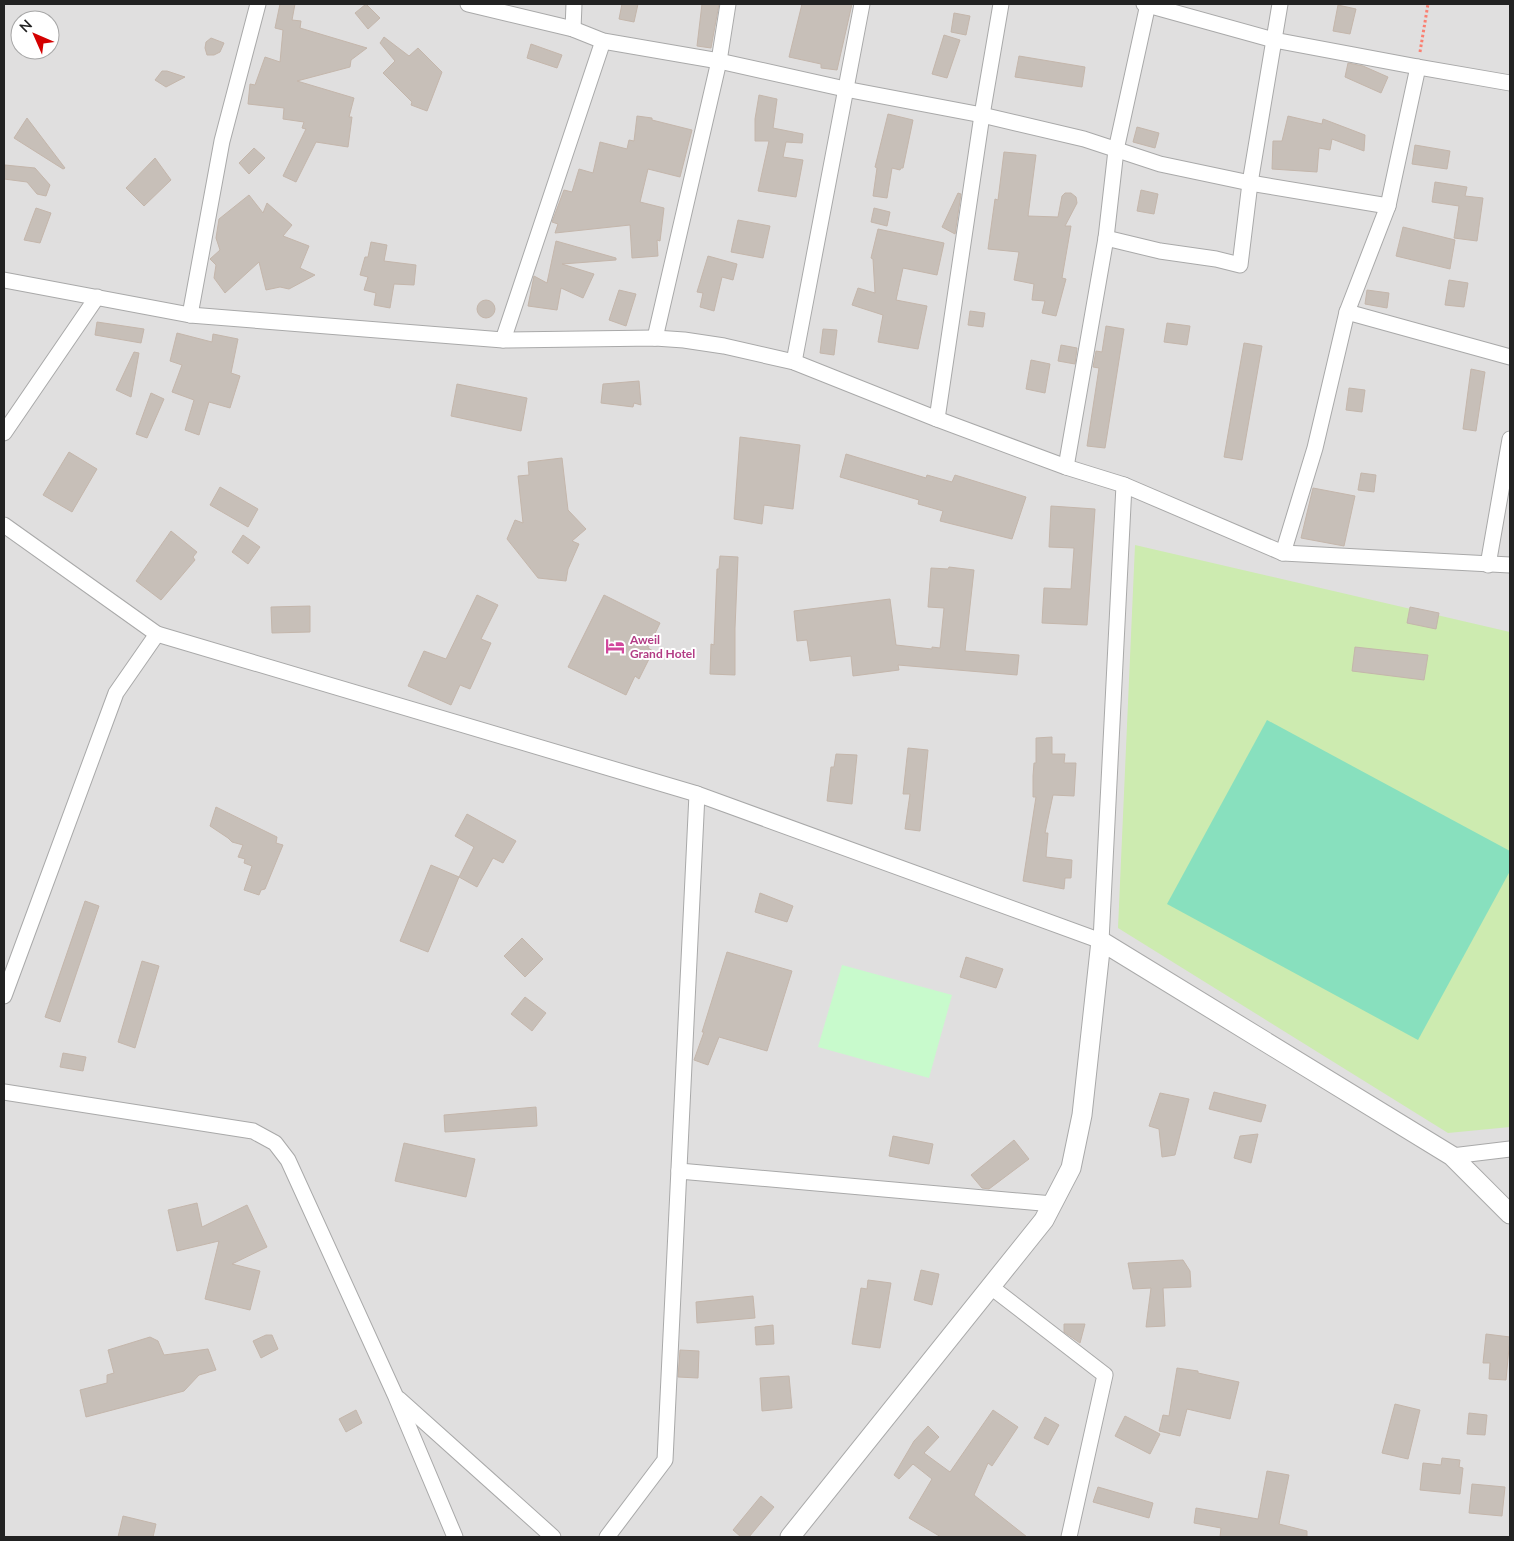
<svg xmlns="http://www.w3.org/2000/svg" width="1514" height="1541" font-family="Lato,sans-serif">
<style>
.residential{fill:#e0dfdf;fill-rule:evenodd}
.grass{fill:#cdebb0}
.park{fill:#c8facc}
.pitch{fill:#88e0be}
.building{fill:#c7bfb8;stroke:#c4b6ab}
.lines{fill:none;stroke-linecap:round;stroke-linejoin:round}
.minor-casing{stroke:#a9a9a9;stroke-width:17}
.tertiary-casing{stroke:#a9a9a9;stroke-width:21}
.path{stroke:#fa8072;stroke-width:3;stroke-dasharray:2.5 2.5;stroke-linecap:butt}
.minor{stroke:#fff;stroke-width:15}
.tertiary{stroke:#fff;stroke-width:19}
.labels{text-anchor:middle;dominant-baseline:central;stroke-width:4;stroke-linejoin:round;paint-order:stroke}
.hotel-label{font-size:12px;font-weight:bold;fill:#b23c85;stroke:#fff;text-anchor:start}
</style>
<rect width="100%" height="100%" fill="#f2efe9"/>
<path class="residential" d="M4 4H1510V1537H4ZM20 20H50V50H20Z"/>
<polygon class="grass" points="1135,545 1510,632 1510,1127 1448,1133 1118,928"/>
<polygon class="park" points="842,965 952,995 929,1078 818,1047"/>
<polygon class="pitch" points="1267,720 1510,851 1510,871 1418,1040 1167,904"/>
<g class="building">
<polygon points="280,4 295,4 292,20 301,21 300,28 367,48 351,60 350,67 297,81 354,98 349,117 352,117 348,147 316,142 296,182 283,176 306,129 302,128 304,122 283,119 284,108 248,104 250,84 255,85 265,57 280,62 283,30 275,28"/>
<polygon points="366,4 380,18 368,29 355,13"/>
<polygon points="622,4 638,4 634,22 619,19"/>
<polygon points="702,4 719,4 711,48 697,46"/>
<polygon points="802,4 852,4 837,70 821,68 821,64 789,57"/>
<polygon points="1338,5 1356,9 1350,34 1333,31"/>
<polygon points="954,13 970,16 966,35 951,32"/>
<polygon points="944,35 960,40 947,78 932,74"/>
<polygon points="384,37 409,56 418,48 442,72 427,111 411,105 412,102 383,73 395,61 380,43"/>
<polygon points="211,38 224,43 220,52 214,55 207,55 205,48 206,42"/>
<polygon points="531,44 562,55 557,68 527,58"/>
<polygon points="1019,56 1085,67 1082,87 1015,77"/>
<polygon points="1348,63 1363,66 1388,77 1381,93 1345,77"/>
<polygon points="162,71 167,71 185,77 166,87 155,80"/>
<polygon points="759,95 777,99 773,128 803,134 802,143 786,142 783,157 803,160 796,197 758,191 769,141 755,141 755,119"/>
<polygon points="888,114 913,120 903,168 901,168 900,170 892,168 887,198 873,196 877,168 875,167"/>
<polygon points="637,116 652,118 652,120 692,130 680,177 648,169 640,202 664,208 660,241 657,240 658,256 632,258 630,225 555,233 558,224 552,222 564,190 572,192 579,169 593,173 600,142 627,149 629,140 634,141"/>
<polygon points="1288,116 1322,124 1323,119 1365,135 1364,151 1332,139 1330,150 1319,148 1317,172 1272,169 1273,141 1282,141"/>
<polygon points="27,118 65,168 63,169 14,138"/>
<polygon points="1137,127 1159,133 1155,148 1133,142"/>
<polygon points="1415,145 1450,151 1447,169 1412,164"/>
<polygon points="254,148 265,158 249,174 239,163"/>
<polygon points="1004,152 1036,155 1028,216 1058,217 1062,196 1065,193 1071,193 1076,197 1077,203 1065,226 1071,226 1062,278 1066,279 1056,316 1042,313 1045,301 1032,300 1034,284 1014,280 1019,252 988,249 995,199 998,200"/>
<polygon points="155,158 171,180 144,206 126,188"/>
<polygon points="5,165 35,168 50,185 46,196 37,194 27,182 4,179"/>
<polygon points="1435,182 1467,187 1465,196 1483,198 1477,241 1454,238 1459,206 1432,202"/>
<polygon points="1141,190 1158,194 1154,214 1137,211"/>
<polygon points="958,193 961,194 955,234 942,227"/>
<polygon points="249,195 263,213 267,203 292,225 283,236 309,246 300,268 315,275 289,289 280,287 266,290 259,262 225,293 214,278 216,265 210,259 220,250 216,238 219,219"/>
<polygon points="36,208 51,213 40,243 24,240"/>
<polygon points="874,208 890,212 887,226 871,222"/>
<polygon points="738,220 770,226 763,258 731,252"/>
<polygon points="1403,227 1455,240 1450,269 1396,256"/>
<polygon points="878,229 944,243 937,275 903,268 896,300 927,306 918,349 878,342 883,315 852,305 858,288 875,293 873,259 871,258"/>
<polygon points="556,241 616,258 616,260 562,264 594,274 583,298 561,288 557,310 528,306 534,276 547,283"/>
<polygon points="371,242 387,245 384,261 416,265 414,285 394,284 390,308 374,305 376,293 364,290 368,277 360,275 365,257 368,257"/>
<polygon points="708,256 737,264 733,280 722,277 714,311 700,307 703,293 697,292"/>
<polygon points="1449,280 1468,283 1464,307 1445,305"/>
<polygon points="619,290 636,294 626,326 609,320"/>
<polygon points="1367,290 1389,293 1387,308 1365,304"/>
<circle cx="486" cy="309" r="9"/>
<polygon points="970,311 985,313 983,327 968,325"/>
<polygon points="97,322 144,329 141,343 95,335"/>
<polygon points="1167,323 1190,326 1187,345 1164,342"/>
<polygon points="1106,326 1124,329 1105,448 1087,446 1099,368 1093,367 1096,351 1102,352"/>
<polygon points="823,329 837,330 834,355 820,353"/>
<polygon points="177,333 212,342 213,334 238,339 231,373 240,376 230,408 209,402 199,435 185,430 194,400 172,392 182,365 170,361"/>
<polygon points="1244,343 1262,346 1242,460 1224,457"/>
<polygon points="1061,345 1077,348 1075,364 1058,361"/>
<polygon points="134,352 139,353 131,397 116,390"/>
<polygon points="1031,360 1050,364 1045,393 1026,389"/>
<polygon points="1471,369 1485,372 1476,431 1463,429"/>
<polygon points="639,381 641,405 634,403 633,407 601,403 603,384"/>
<polygon points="457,384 527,398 521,431 451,416"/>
<polygon points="1349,388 1365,390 1362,412 1346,410"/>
<polygon points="151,393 164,399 147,438 136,434"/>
<polygon points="740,437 800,445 793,509 764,505 762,524 734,519"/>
<polygon points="69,452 97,469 72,512 43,495"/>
<polygon points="846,454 926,478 927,475 952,482 955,475 1026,497 1012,539 940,521 943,511 918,504 919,500 840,477"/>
<polygon points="562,458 568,510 586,529 572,541 579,544 568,569 566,581 538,578 507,539 515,520 523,523 518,476 529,475 528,462"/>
<polygon points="1361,473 1376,475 1374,492 1358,490"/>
<polygon points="220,487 258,509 248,527 210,505"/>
<polygon points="1313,488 1355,496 1344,546 1301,538"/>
<polygon points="1051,506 1095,509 1087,625 1042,623 1044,588 1071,589 1074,548 1049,547"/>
<polygon points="171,531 197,552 193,557 195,560 161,600 136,581"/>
<polygon points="243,535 260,547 248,564 232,552"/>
<polygon points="720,556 738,557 735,628 735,675 710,674 711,644 714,645 717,569 719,569"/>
<polygon points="949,567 974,570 965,651 1019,655 1017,675 898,665 899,670 853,676 851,656 810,661 807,640 797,641 794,611 890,599 896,645 932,649 932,647 940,648 944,608 928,607 931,568 948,569"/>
<polygon points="477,595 498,605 481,639 491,643 470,689 460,685 451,705 408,686 424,651 446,659"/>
<polygon points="604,595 660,623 648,648 653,651 639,679 635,676 626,695 568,667"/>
<polygon points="310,606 310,632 272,633 271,607"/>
<polygon points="1410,607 1439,613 1436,629 1407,623"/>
<polygon points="1355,647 1428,655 1424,680 1352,671"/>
<polygon points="1052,737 1052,754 1065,754 1064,763 1076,763 1074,796 1053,795 1045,833 1048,833 1046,857 1072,860 1071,878 1065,878 1064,889 1023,881 1036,797 1033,797 1033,776 1034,763 1036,763 1036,738"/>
<polygon points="908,748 928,750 920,831 905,829 910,794 903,794"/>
<polygon points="836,754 857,755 852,804 827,801 831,767 834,767"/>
<polygon points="216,807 277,837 276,843 283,845 265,889 261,890 259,895 244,890 252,866 244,863 245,859 238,857 243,845 232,842 228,838 210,826"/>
<polygon points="467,814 516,841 503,863 493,858 477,887 459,877 474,847 455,836"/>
<polygon points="431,865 459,877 428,952 400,941"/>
<polygon points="760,893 793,906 787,922 755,912"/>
<polygon points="85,901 99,906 60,1022 45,1017"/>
<polygon points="522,938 543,959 525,977 504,956"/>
<polygon points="727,952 792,971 767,1051 719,1037 708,1065 694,1060 704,1032 702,1032"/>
<polygon points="966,957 1003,969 996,988 960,977"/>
<polygon points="142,961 159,966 135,1048 118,1042"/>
<polygon points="525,997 546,1013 532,1031 511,1014"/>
<polygon points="63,1053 86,1057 83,1071 60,1067"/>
<polygon points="1214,1092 1266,1105 1261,1122 1209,1109"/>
<polygon points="1160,1093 1189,1099 1175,1155 1162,1157 1159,1129 1149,1126"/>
<polygon points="536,1107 537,1126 445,1132 444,1115"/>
<polygon points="1258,1134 1251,1163 1234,1158 1240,1136"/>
<polygon points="893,1136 933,1144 929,1164 889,1156"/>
<polygon points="1014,1140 1029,1159 989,1189 982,1188 971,1175"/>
<polygon points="404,1143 475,1159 466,1197 395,1181"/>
<polygon points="197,1203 202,1227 247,1205 267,1247 232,1264 260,1271 250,1310 205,1299 219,1241 177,1251 168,1210"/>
<polygon points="1183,1260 1190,1271 1191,1287 1163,1288 1165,1326 1146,1327 1151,1288 1133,1289 1128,1263"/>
<polygon points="921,1270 939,1274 932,1305 914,1300"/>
<polygon points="868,1280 891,1283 880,1348 852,1344 861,1288 867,1289"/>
<polygon points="753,1296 755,1318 697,1323 696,1302"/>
<polygon points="1064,1324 1085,1324 1080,1343 1064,1332"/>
<polygon points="773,1325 774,1344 756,1345 755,1327"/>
<polygon points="1486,1334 1510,1337 1506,1380 1489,1379 1490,1363 1483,1363"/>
<polygon points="266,1335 272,1335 278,1349 261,1358 253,1341"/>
<polygon points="150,1337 158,1341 164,1355 208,1349 216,1370 199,1375 184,1391 86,1417 80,1390 107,1383 107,1375 114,1373 108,1350"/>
<polygon points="680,1350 699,1351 698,1378 678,1377"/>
<polygon points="1177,1368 1198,1371 1198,1373 1239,1382 1230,1419 1187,1409 1180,1436 1159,1431 1163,1415 1169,1416"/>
<polygon points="789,1376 792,1408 762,1411 760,1378"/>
<polygon points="1395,1404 1420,1410 1408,1459 1382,1453"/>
<polygon points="356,1410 362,1423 346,1432 339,1419"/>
<polygon points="993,1410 1018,1427 992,1466 988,1463 974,1495 1027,1537 941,1537 909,1518 932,1479 913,1464 899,1479 894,1475 914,1441 928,1426 939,1437 924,1453 950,1472"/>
<polygon points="1469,1413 1487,1415 1485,1435 1467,1434"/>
<polygon points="1125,1416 1160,1434 1150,1454 1115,1436"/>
<polygon points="1045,1417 1059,1425 1048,1445 1034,1438"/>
<polygon points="1442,1458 1460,1460 1459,1467 1463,1468 1460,1494 1420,1490 1423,1463 1441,1465"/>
<polygon points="1267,1471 1289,1475 1279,1524 1307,1531 1307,1537 1220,1537 1221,1528 1194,1523 1196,1508 1258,1519"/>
<polygon points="1472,1484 1505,1487 1502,1516 1469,1513"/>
<polygon points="1098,1487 1153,1503 1149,1518 1093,1502"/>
<polygon points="761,1496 774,1507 749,1537 741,1537 733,1530"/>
<polygon points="123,1516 156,1524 153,1537 118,1537"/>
</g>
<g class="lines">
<g class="minor-casing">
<g id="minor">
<polyline points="468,4 573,29 603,41 719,61 845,89 982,115 1084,139 1160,164 1250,183 1388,206"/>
<polyline points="1144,4 1274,40 1418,67 1510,83"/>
<polyline points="573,29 574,4"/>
<polyline points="1106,238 1160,251 1216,259 1240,265 1250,183 1280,4"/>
<polyline points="4,280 190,315 503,340 655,338 684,340 724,346 794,362 937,419 1066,467 1124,485 1283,553 1510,565"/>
<polyline points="1347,312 1510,357"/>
<polyline points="190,315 222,141 258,4"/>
<polyline points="655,338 719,61 728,4"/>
<polyline points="503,340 603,41"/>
<polyline points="794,362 862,4"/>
<polyline points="937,419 982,115 1001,4"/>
<polyline points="4,433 97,297"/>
<polyline points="1066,467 1106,238 1116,150 1148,4"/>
<polyline points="4,525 157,634 697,794 1101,941 1124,485"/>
<polyline points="1283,553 1315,448 1347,312 1388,206 1418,67"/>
<polyline points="1488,565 1510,439"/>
<polyline points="4,996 116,693 157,634"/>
<polyline points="4,1092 253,1131 275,1143 288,1160 396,1397 455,1537"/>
<polyline points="1452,1156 1510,1149"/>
<polyline points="679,1171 1053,1204"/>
<polyline points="991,1287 1105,1375 1069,1537"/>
<polyline points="399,1399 553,1537"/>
<polyline points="607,1537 665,1460 697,794"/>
</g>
</g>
<g class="tertiary-casing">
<polyline id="tertiary" points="790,1537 1044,1220 1071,1168 1082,1115 1101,941 1452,1156 1510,1214"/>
</g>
<polyline class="path" points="1420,52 1428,4"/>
<use href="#minor" class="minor"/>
<use href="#tertiary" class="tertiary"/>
</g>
<defs>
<g id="hotel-bare" transform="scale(1.5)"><path d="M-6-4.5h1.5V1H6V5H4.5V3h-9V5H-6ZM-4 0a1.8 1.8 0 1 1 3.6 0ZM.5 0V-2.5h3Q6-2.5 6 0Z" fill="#d1479c" stroke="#fff" stroke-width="2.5" paint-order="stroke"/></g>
</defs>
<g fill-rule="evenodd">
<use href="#hotel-bare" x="615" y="646"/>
</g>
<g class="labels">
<g class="hotel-label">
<text x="630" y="639">Aweil<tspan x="630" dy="14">Grand Hotel</tspan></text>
</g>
</g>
<rect width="1514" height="1541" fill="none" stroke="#222222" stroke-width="10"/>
<g transform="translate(35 35) rotate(315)"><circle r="24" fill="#ffffff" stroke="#a7a7a7"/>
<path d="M0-4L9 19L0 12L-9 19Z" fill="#d40000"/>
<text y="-8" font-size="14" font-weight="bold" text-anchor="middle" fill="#222222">N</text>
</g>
</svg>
